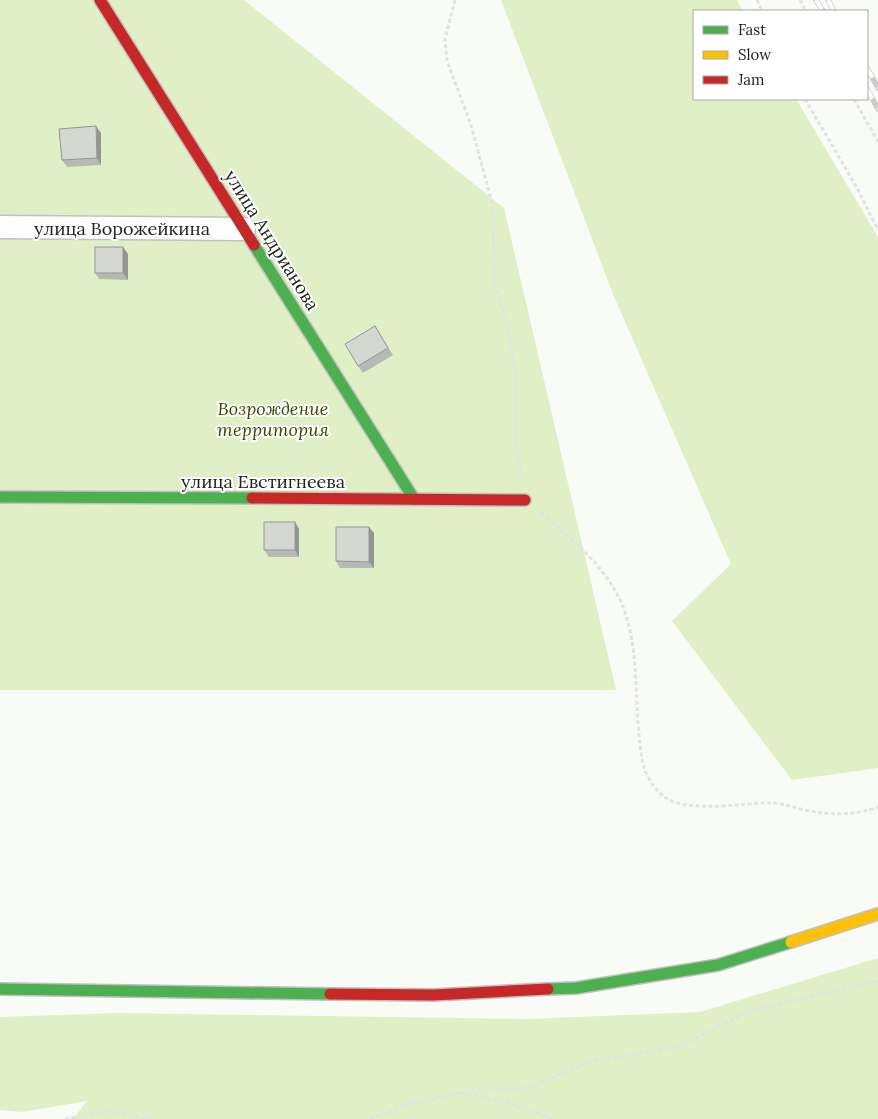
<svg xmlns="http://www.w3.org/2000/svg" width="878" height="1119" font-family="Lora,serif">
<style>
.green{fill:#e1efc7}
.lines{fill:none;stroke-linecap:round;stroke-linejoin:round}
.street-casing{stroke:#bfc1bd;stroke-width:25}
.fast-casing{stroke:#bfc1bd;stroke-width:14}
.slow-casing{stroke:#bfc1bd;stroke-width:14}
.jam-casing{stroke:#bfc1bd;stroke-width:14}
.path{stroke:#e2e2e2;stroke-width:3;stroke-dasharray:4 2.5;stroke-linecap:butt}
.street{stroke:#fefefe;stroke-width:22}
.fast{stroke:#4caf50;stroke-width:11}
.slow{stroke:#ffc107;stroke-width:11}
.jam{stroke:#c62828;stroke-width:11}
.rail-casing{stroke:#cbcbcb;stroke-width:5.5}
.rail{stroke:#fff;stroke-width:4;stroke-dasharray:11;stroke-linecap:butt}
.wall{fill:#b7b9b5}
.shaded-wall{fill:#959694}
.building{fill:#d5d7d3;stroke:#959694}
.labels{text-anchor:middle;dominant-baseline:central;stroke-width:4;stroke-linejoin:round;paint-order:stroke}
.street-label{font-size:18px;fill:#222320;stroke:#fff}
.park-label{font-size:18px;font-style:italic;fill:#364900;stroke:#fff}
</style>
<rect width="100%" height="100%" fill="#f9fbf6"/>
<g class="green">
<polygon points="0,0 244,0 504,208 616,690 0,690"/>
<polygon points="501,0 737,0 743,11 694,11 694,99 796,99 878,237 878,768 792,780 672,621 731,564 613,294"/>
<polygon points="878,958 878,1119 73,1119 87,1101 22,1112 0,1110 0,1017 117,1013 527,1019 700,1012"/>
</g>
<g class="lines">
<g class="street-casing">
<polyline id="street" points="0,227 244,229"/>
</g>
<g class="fast-casing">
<g id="fast">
<polyline points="254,245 414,499"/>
<polyline points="0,497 252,498"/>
<polyline points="0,989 330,994"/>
<polyline points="548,989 576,988 718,965 791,942"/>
</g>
</g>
<g class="slow-casing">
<polyline id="slow" points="791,942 878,914"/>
</g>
<g class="jam-casing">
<g id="jam">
<polyline points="100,0 254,245"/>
<polyline points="252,498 525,500"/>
<polyline points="330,994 434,995 548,989"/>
</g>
</g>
<g class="path">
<polyline points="455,0 445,39 447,61 470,122 493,206 494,283 508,328 516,379 516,444 522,477"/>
<polyline points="757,0 762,11"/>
<polyline points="800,0 806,11"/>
<polyline points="805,99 857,188 878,230"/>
<polyline points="854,99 878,142"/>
<path d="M541 513C570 538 600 561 618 596 643 644 632 712 643 764 646 776 655 791 666 798 690 813 742 803 770 803 782 803 793 807 804 810 830 815 853 816 878 807"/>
<polyline points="461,1093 506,1102 553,1119"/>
<polyline points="65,1119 108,1111 151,1119"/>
<polyline points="370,1119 409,1104 485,1088 519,1089 546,1081 588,1062 678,1047 749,1011 878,981"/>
</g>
<use href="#street" class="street"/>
<use href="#fast" class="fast"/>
<use href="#slow" class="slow"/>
<use href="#jam" class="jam"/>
<g class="rail-casing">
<g id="rail">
<polyline points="816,0 823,11"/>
<polyline points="828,0 834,11"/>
<polyline points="867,68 878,88"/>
<polyline points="867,89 878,109"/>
</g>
</g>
<use href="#rail" class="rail"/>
</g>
<g class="wall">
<polygon points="101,133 101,165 67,167 62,160"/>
<polygon points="128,254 128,280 99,279 95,273"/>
<polygon points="375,326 393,355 363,373 358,366"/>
<polygon points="295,522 299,529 299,557 269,557 264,550"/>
<polygon points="374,533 374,568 340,568 336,561"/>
</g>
<g class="shaded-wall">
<polygon points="96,126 101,133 101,165 97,158"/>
<polygon points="123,247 128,254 128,280 123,273"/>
<polygon points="295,522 299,529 299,557 295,550"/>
<polygon points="369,527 374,533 374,568 369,562"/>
</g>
<g class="building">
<polygon points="96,126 97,158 62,160 59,129"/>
<rect x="95" y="247" width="28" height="26"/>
<polygon points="375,326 388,348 358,366 345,344"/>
<rect x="264" y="522" width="31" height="28"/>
<polygon points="336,527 369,527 369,562 336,561"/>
</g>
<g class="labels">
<g class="street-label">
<text x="122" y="228">улица Ворожейкина</text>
<text transform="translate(272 240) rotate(58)">улица Андрианова</text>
<text x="263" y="481">улица Евстигнеева</text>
</g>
<g class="park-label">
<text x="273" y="408">Возрождение<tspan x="273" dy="21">территория</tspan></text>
</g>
</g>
<rect x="693" y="10" width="175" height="90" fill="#ffffff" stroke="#a7a7a6"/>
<rect x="703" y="26" width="25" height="8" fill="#4caf50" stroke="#a7a7a6"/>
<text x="738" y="35" font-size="15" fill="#222320">Fast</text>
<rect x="703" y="51" width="25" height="8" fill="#ffc107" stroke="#a7a7a6"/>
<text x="738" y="60" font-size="15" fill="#222320">Slow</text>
<rect x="703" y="76" width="25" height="8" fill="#c62828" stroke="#a7a7a6"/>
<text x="738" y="85" font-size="15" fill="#222320">Jam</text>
</svg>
